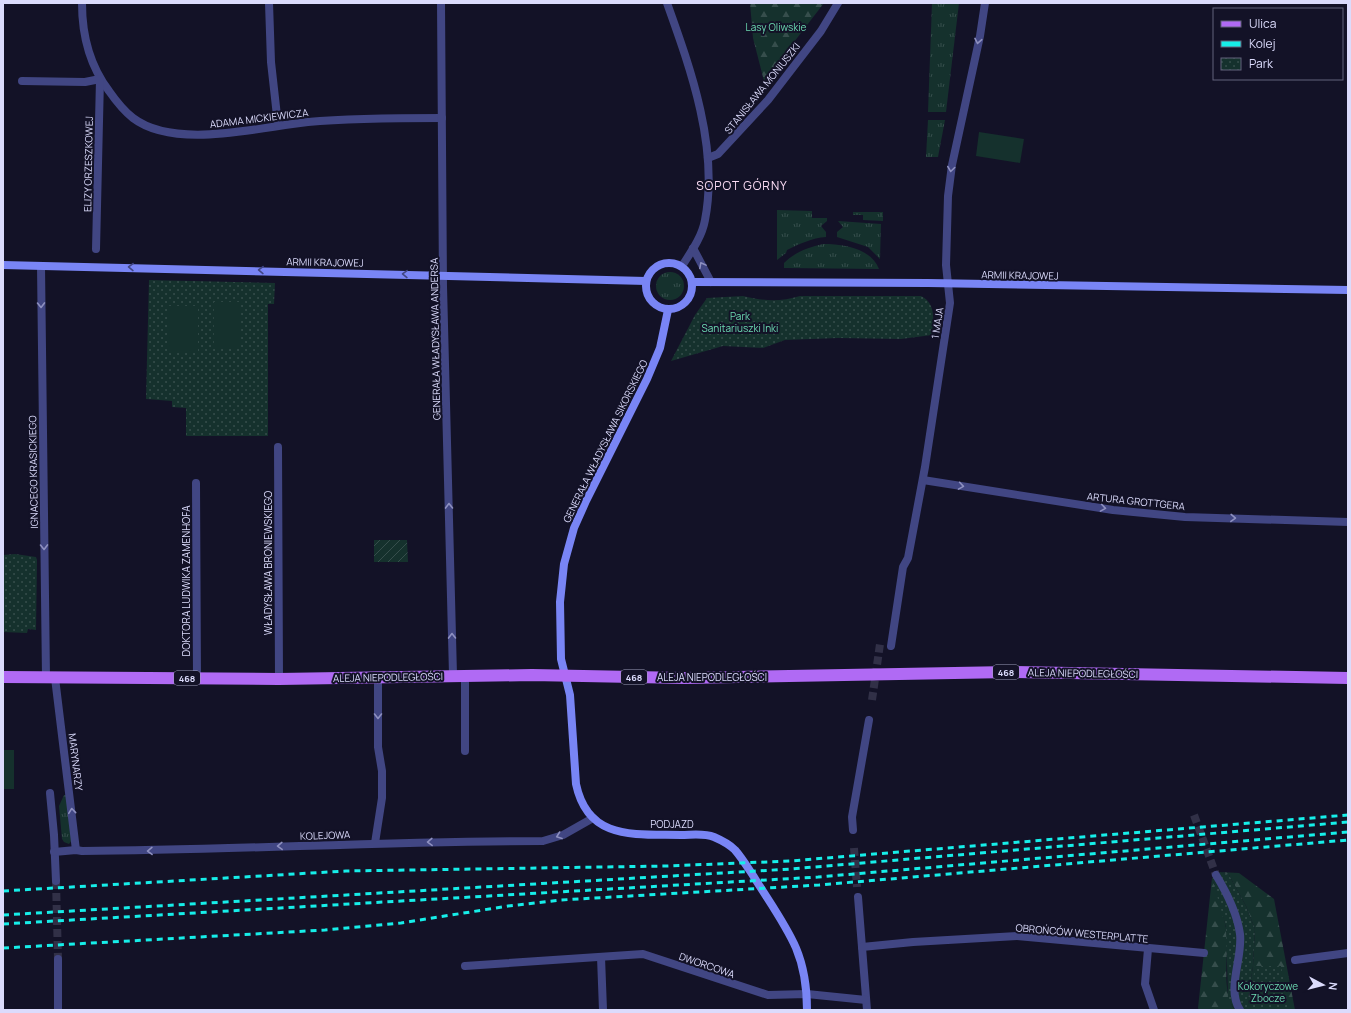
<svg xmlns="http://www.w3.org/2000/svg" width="1351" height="1013" font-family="Manrope,sans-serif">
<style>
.grass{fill:url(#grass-tufts)}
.forest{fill:url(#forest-firs)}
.park{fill:url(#park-dots)}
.garden{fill:url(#garden-furrows)}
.pitch{fill:#15312d}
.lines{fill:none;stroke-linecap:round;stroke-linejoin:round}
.street-tunnel{stroke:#313047;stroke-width:8;stroke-dasharray:8 4;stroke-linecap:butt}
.street{stroke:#414683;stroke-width:8}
.secondary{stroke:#7985f5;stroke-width:8}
.primary{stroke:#b06af4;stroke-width:12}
.rail{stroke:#16eee9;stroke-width:3;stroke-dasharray:6 5;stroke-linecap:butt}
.oneway{stroke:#8e90c0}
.oneway2{stroke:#414684}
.labels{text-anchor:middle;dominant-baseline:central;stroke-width:4;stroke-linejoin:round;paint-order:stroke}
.shield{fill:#131227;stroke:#9f9fbc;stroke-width:1}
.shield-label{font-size:9px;font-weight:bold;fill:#dbdbfc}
.park-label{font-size:10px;fill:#6bd8b0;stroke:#131227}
.street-label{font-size:10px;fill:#dbdbfc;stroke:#131227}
.quarter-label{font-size:12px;letter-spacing:1px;fill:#fcddf5;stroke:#131227}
</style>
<defs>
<pattern id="grass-tufts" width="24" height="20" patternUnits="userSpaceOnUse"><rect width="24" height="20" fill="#15312d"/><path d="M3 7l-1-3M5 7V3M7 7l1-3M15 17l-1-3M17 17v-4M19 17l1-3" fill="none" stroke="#364e4c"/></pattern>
<pattern id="forest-firs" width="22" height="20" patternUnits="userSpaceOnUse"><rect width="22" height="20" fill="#15312d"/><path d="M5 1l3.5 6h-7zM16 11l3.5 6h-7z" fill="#364e4c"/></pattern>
<pattern id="park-dots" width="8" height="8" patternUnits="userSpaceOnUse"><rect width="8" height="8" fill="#15312d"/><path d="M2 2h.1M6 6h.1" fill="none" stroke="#364e4c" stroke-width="1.8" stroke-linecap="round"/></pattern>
<pattern id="garden-furrows" width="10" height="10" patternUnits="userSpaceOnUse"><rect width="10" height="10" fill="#15312d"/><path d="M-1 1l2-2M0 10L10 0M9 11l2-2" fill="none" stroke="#364e4c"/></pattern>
</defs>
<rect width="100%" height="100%" fill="#131227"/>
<g class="grass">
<polygon points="932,3 959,3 946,112 928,112"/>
<polygon points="928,120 945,120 938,157 926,157"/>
<path d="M777 210 812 211V218H827V221L821 226 826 232V237C812 238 799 244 787 250L786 253 777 260Z"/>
<polygon points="853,212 883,212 883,221 863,220 863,215 853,215"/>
<polygon points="838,221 881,224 880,259 868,247 837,237 837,232 843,227"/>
<path d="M823 244C843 244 871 248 879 269L784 268V263C795 252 809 247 823 244Z"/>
<circle cx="670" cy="286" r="14"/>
<polygon points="64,795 67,795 72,840 69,844 64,842 62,839 59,806"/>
</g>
<g class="forest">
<polygon points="750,3 824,3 764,81 753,38"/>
<polygon points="1220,872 1239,873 1274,899 1295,1010 1250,1010 1248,999 1253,966 1255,929 1246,906 1229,875"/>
<path d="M1212 878C1217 894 1223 911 1226 928 1230 952 1220 991 1235 1010H1199L1198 1008Z"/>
</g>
<g class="park">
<polygon points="149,280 275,283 274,304 268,304 268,436 186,436 186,408 172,407 172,401 146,399"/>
<path d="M743 296C762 301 781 302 800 296H921C937 304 933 321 932 335L901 339 838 338 785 340 763 348 723 346 671 361 695 315 707 298Z"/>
<polygon points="15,554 36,557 37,560 36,630 28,629 27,633 3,632 3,555"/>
<polygon points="1220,872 1229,875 1246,906 1255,929 1253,966 1248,999 1249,1005 1255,966 1281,966 1290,1010 1235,1010 1228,999 1226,927 1212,878"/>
</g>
<polygon class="garden" points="374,540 407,540 408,562 374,562"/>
<g class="pitch">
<polygon points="979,132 1024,139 1020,163 976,156"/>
<rect x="214" y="302" width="27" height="45"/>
<rect x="168" y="306" width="30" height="46"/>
<rect x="3" y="750" width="11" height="39"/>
</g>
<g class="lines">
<g class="street-tunnel">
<polyline points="872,700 880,644"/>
<polyline points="1194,815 1216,875"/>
<polyline points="854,848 857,887"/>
<polyline points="56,881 58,959"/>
</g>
<g class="street">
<path d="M82 3C82 34 90 66 109 91 116 101 124 111 133 118 175 150 259 127 308 122 353 118 397 118 442 118"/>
<polyline points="269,3 271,62 278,125"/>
<polyline points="441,3 443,286 453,675"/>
<path d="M667 3C691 70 719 148 705 220 702 237 691 252 682 266"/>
<polyline points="22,81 85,82 100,79 96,249"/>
<polyline points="708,158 718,154 768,100 821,31 838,3"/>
<polyline points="693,248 711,282"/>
<polyline points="41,266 46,678"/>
<polyline points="278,447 279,679"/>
<polyline points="923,480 1113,510 1185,517 1348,522"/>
<polyline points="196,483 197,678"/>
<polyline points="891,646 903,567 908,558 925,467 950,303 946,265 948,196 952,165 980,36 985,3"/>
<polyline points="55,678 76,850"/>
<polyline points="465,751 465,675"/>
<polyline points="50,793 54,835 56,881"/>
<polyline points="853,830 852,817 869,720"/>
<polyline points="375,843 382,798 382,771 378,747 378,677"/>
<path d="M54 852 76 850 82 851C236 850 390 841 543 841L563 835 593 818"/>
<path d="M1216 875C1227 893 1237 913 1240 934 1243 958 1226 989 1240 1010"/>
<polyline points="858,897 867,1010"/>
<polyline points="862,947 913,942 1017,936 1204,953"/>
<polyline points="1148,949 1145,984 1154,1010"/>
<polyline points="601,957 603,1010"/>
<polyline points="1295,960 1348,953"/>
<polyline points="465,966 643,954 768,995 807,994 866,1000"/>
<polyline points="58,1010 58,959"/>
</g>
<g class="secondary">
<circle cx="669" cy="286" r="23"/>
<polyline points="3,265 646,281"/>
<polyline points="692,282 928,283 1348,290"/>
<path d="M668 310 660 348 647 379 586 501 574 528 564 564 560 602 561 659 570 695 576 784C588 841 635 834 681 835 692 835 704 833 714 837 721 840 729 844 735 850 742 858 748 868 754 877 768 900 785 923 796 948 804 967 807 989 807 1010"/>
</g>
<polyline class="primary" points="3,677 279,679 532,675 685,678 1009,672 1348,678"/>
<g class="rail">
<polyline points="3,891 346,871 667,866 790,861 1348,815"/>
<polyline points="3,915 791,869 1348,822"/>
<polyline points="3,924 818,877 1348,832"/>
<polyline points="3,948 325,930 401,923 508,906 561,900 819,885 1348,840"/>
</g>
</g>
<defs><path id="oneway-chevron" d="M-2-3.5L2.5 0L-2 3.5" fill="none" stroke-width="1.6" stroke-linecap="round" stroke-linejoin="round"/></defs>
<g class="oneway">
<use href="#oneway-chevron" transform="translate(978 41) rotate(101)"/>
<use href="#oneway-chevron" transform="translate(951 169) rotate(98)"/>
<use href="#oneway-chevron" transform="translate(702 265) rotate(-118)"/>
<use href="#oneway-chevron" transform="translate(41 305) rotate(89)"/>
<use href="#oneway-chevron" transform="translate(961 486) rotate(9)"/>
<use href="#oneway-chevron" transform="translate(449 506) rotate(-91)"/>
<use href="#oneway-chevron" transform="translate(1103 508) rotate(9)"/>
<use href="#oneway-chevron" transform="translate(1233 518) rotate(2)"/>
<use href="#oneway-chevron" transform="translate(44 547) rotate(89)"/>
<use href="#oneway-chevron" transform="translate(452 636) rotate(-91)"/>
<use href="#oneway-chevron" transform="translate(378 716) rotate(90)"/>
<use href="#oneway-chevron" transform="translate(72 811) rotate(-96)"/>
<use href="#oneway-chevron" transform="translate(559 836) rotate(160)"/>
<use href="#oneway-chevron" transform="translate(430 842) rotate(178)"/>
<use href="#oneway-chevron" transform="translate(280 846) rotate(178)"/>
<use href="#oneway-chevron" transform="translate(150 851) rotate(179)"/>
</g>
<g class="oneway2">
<use href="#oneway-chevron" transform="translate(131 267) rotate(-179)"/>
<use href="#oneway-chevron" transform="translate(261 270) rotate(-179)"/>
<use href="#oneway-chevron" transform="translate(405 274) rotate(-179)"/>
</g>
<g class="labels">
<g class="shield">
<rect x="993" y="665" width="26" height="14" rx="3"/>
<rect x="621" y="670" width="26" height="14" rx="3"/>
<rect x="174" y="671" width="26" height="14" rx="3"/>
</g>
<g class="shield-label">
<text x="1006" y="672">468</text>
<text x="634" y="677">468</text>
<text x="187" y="678">468</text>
</g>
<g class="park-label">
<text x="776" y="27">Lasy Oliwskie</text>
<text x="740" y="316">Park<tspan x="740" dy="12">Sanitariuszki Inki</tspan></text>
<text x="1268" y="986">Kokoryczowe<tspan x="1268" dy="12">Zbocze</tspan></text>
</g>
<g class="street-label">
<text transform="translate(762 88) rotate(-51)">STANISŁAWA MONIUSZKI</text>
<text transform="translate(259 118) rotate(-7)">ADAMA MICKIEWICZA</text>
<text transform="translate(88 164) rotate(-89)">ELIZY ORZESZKOWEJ</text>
<text transform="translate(325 262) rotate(1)">ARMII KRAJOWEJ</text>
<text transform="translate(1020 275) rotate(1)">ARMII KRAJOWEJ</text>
<text transform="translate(937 323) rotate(-81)">1 MAJA</text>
<text transform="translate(435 339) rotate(-91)">GENERAŁA WŁADYSŁAWA ANDERSA</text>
<text transform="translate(605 441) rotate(-64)">GENERAŁA WŁADYSŁAWA SIKORSKIEGO</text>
<text transform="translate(33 472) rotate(-91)">IGNACEGO KRASICKIEGO</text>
<text transform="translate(1136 501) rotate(6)">ARTURA GROTTGERA</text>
<text transform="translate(268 563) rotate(-90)">WŁADYSŁAWA BRONIEWSKIEGO</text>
<text transform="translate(186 581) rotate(-90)">DOKTORA LUDWIKA ZAMENHOFA</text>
<text transform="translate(1083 673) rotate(1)">ALEJA NIEPODLEGŁOŚCI</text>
<text transform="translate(388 677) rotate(-1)">ALEJA NIEPODLEGŁOŚCI</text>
<text x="712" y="677">ALEJA NIEPODLEGŁOŚCI</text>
<text transform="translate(76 762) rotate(83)">MARYNARZY</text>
<text x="672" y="824">PODJAZD</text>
<text transform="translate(325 835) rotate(-2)">KOLEJOWA</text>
<text transform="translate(1082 933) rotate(5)">OBROŃCÓW WESTERPLATTE</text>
<text transform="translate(707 965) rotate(19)">DWORCOWA</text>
</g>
<g class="quarter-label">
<text x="742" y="185">SOPOT GÓRNY</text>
</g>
</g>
<rect width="1351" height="1013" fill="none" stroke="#dbdbfc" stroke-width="8"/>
<rect x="1213" y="8" width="130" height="72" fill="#131227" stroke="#63627c"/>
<rect x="1221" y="21" width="20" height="6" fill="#b06af4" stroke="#63627c"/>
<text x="1249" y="28" font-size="12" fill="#dbdbfc">Ulica</text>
<rect x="1221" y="41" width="20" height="6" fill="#16eee9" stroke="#63627c"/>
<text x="1249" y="48" font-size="12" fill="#dbdbfc">Kolej</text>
<rect x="1221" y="58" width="20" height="12" fill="url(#park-dots)" stroke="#63627c"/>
<text x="1249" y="68" font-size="12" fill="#dbdbfc">Park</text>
<g transform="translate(1323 985) rotate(97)" stroke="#131227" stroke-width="3" paint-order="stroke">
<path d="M0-3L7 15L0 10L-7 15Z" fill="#dbdbfc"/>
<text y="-6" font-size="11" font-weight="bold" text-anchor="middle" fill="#dbdbfc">N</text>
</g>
</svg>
